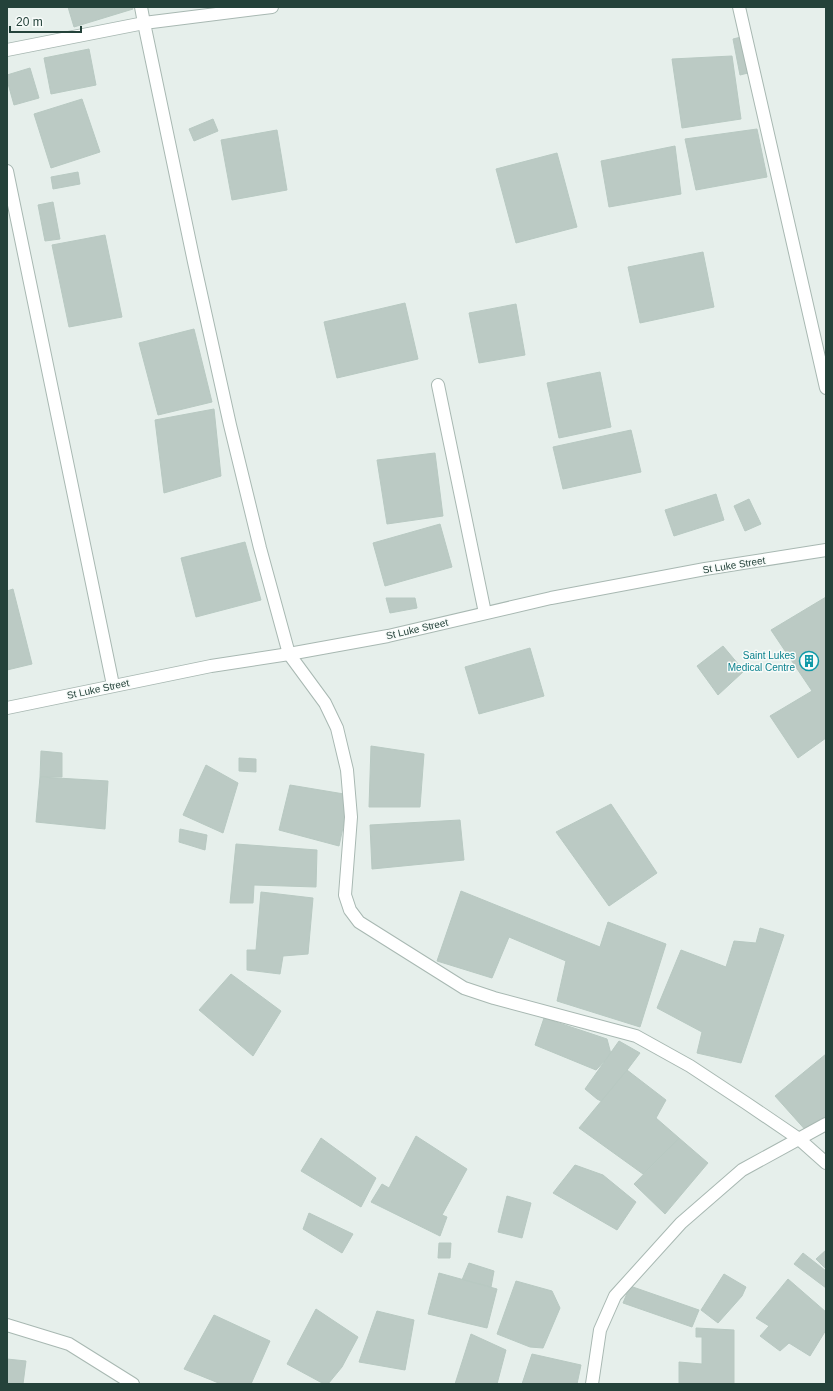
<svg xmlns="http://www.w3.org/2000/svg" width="833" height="1391" font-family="Arial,sans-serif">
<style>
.building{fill:#bbcac4;stroke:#b8c9c2}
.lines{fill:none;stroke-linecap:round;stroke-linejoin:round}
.minor-casing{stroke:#a8b8b2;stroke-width:14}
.minor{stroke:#fff;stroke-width:12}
.labels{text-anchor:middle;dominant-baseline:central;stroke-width:3;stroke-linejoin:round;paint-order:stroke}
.street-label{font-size:10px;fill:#24423a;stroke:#f7fbf9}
.culture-label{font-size:10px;fill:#0d838f;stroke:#f7fbf9;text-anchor:end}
</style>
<rect width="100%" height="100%" fill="#e6efeb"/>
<g class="building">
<polygon points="68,7 132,7 133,9 74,27"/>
<polygon points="741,37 748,73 740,75 733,39"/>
<polygon points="89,49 96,85 51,94 44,58"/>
<polygon points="732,56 741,119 682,128 672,59"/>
<polygon points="30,68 39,98 14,105 7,80 7,75"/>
<polygon points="82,99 100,152 51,168 34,114"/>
<polygon points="213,119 218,131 194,141 189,129"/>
<polygon points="757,129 767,177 696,190 685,139"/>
<polygon points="277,130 287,190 232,200 221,140"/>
<polygon points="675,146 681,194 609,207 601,161"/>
<polygon points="557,153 577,227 516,243 496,169"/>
<polygon points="78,172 80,184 53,189 51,177"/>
<polygon points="53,202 60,239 45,241 38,205"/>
<polygon points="105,235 122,317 69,327 52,245"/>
<polygon points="703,252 714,307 640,323 628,267"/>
<polygon points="405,303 418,359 337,378 324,322"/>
<polygon points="516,304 525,355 479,363 469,313"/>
<polygon points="194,329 212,402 158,415 139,343"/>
<polygon points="600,372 611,427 559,438 547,383"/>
<polygon points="214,409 221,476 164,493 155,420"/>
<polygon points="631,430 641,472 563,489 553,447"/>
<polygon points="435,453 443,516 387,524 377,460"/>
<polygon points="716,494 724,520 674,536 665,510"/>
<polygon points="749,499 761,524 745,531 734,506"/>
<polygon points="440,524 452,567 385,586 373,543"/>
<polygon points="245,542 261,600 196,617 181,558"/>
<polygon points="13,589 32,664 7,670 7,591"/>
<polygon points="826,597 826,738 798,758 770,716 812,691 771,630"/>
<polygon points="386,598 415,598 417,608 390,613"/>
<polygon points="723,646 744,671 718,695 697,666"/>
<polygon points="530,648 544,696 479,714 465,667"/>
<polygon points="371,746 424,754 420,807 369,807"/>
<polygon points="41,751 62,753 62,777 40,777"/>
<polygon points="239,758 256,759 256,772 239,771"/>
<polygon points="206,765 238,783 223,833 183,815"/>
<polygon points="40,777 108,781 105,829 36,822"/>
<polygon points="290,785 350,795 339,846 279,830"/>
<polygon points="611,804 657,873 609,906 556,832"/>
<polygon points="460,820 464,860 372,869 370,825"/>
<polygon points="180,829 207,835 205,850 179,842"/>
<polygon points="236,844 317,850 316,887 254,885 253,903 230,903"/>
<polygon points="461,891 600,947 608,922 666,944 640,1027 557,1001 566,961 509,937 492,978 437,961"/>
<polygon points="261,892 313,898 308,954 283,956 280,974 247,970 247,950 256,950"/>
<polygon points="760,928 784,935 741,1063 697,1053 702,1032 657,1008 681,950 726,967 734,941 756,943"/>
<polygon points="231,974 281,1011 253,1056 199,1010"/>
<polygon points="544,1018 607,1039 611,1054 596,1070 535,1045"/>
<polygon points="619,1041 640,1053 603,1102 597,1099 585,1089"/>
<polygon points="826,1054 826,1120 809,1134 775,1096"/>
<polygon points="627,1070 666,1100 656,1118 679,1138 643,1174 579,1128"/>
<polygon points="416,1136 467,1169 442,1215 447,1217 440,1236 371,1202 382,1184 389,1188"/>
<polygon points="321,1138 376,1178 361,1207 301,1171"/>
<polygon points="679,1138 708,1163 665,1214 634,1184"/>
<polygon points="575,1165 603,1175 636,1202 617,1230 553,1193"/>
<polygon points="507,1196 531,1203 522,1238 498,1232"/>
<polygon points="309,1213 353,1234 342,1253 303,1229"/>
<polygon points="439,1243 451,1243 450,1258 438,1258"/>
<polygon points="826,1250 826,1269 816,1259"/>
<polygon points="803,1253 826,1271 826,1288 794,1264"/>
<polygon points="469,1263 494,1271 491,1287 462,1280"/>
<polygon points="439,1273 497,1289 487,1328 428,1314"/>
<polygon points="724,1274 746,1287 742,1296 718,1323 701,1310"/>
<polygon points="788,1279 826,1312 826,1330 810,1356 789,1343 780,1351 760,1336 769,1326 756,1318"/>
<polygon points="516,1281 552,1291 560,1308 543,1348 530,1347 497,1334"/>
<polygon points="630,1286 699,1310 692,1327 623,1303"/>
<polygon points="316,1309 358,1337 342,1367 328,1384 324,1384 287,1364"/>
<polygon points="377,1311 414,1320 405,1370 359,1362"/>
<polygon points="214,1315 270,1341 251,1384 221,1384 184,1369"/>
<polygon points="696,1328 734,1330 734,1384 679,1384 679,1362 702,1364 702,1337 696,1337"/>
<polygon points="471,1334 506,1350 497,1384 455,1384"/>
<polygon points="532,1354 581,1365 577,1384 522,1384"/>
<polygon points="7,1359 26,1361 23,1384 7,1384"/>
</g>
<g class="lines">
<g class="minor-casing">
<g id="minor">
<polyline points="272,7 144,23 194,262 230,425 260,548 289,654 325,703 337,728 347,770 351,817 345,895 350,910 359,922 464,988 494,998 636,1036 690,1066 746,1103 799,1139 826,1163"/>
<polyline points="739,7 826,388"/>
<polyline points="7,50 144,23 141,7"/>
<polyline points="7,171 113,685"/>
<polyline points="438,385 485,613"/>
<polyline points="7,708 211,666 289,654 388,636 551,598 705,569 826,550"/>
<polyline points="7,1325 69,1344 133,1384"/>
<polyline points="592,1384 600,1330 615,1296 681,1223 742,1170 826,1124"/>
</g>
</g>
<use href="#minor" class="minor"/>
</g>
<defs>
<g id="building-ring" transform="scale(1)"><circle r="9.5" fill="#f7fbf9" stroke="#0f9aa8" stroke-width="1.5"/><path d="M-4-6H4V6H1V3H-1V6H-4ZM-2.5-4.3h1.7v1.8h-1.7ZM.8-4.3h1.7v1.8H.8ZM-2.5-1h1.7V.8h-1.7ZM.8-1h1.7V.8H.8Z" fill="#0f9aa8"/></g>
</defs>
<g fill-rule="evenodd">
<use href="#building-ring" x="809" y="661"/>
</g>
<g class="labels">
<g class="street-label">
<text transform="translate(734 565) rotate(-9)">St Luke Street</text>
<text transform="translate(417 629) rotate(-13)">St Luke Street</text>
<text transform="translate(98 689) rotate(-12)">St Luke Street</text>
</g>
<g class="culture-label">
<text x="795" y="655">Saint Lukes<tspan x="795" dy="12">Medical Centre</tspan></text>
</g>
</g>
<rect width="833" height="1391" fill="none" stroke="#24423a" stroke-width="16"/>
<path d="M10 26v6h71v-6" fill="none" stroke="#24423a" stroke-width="2"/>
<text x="16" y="26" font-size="12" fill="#24423a" stroke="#f7fbf9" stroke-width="3" paint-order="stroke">20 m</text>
</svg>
